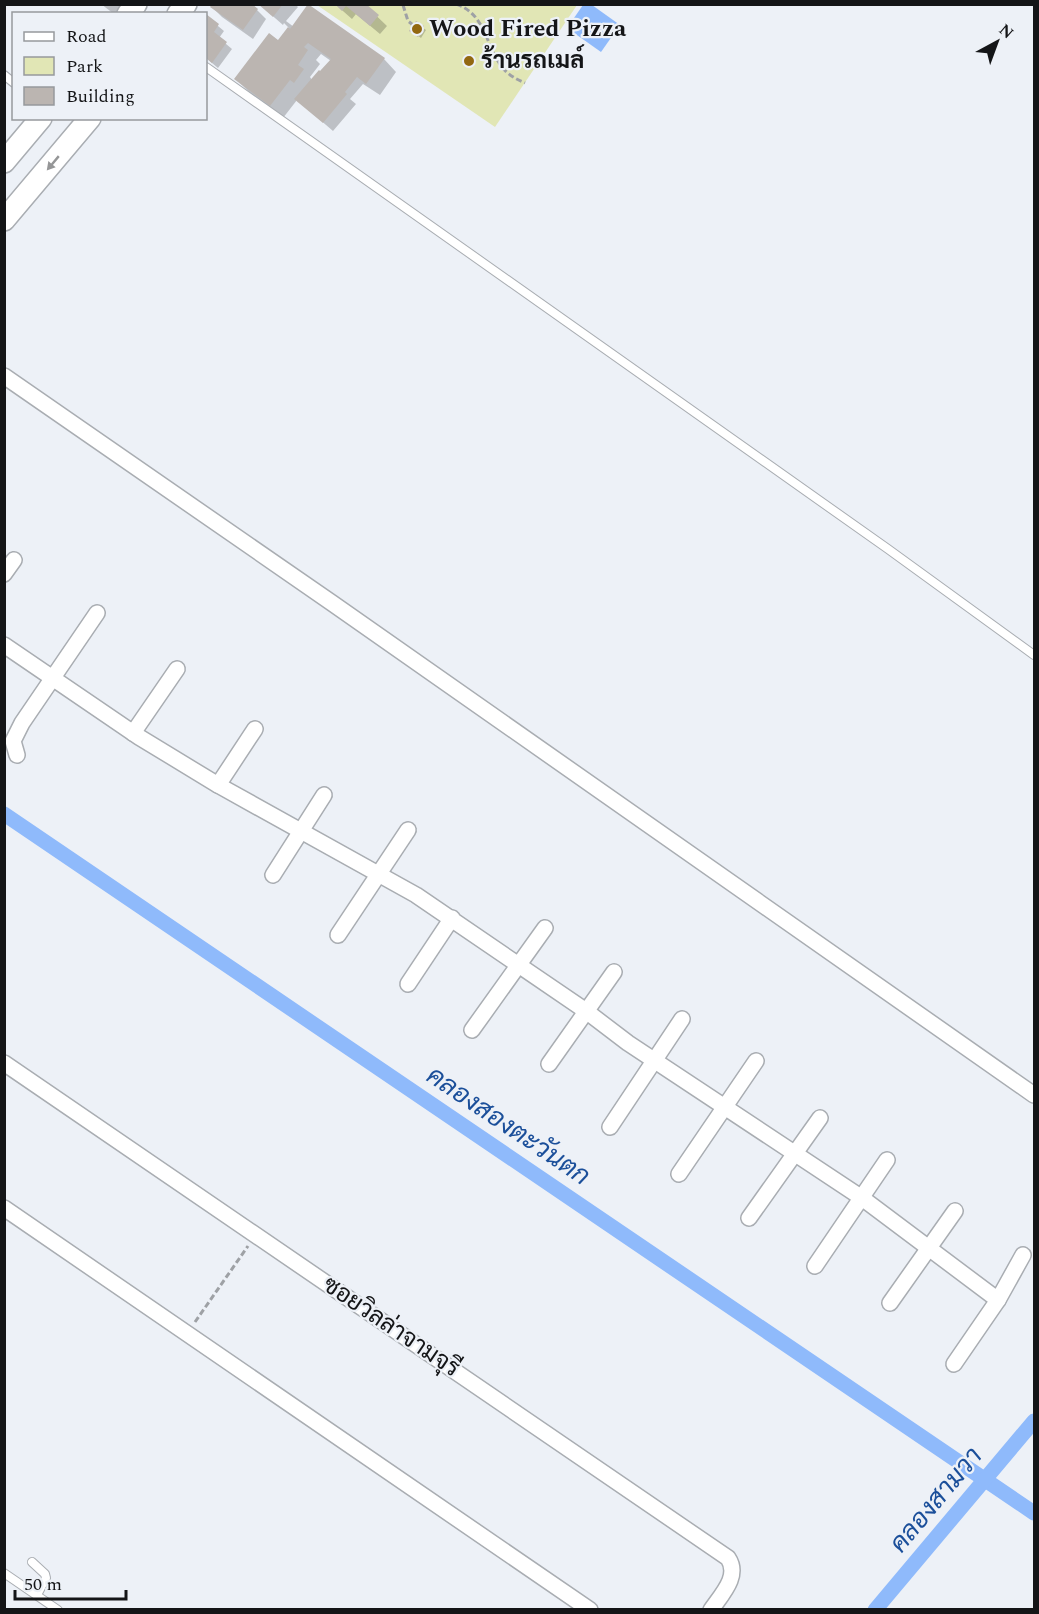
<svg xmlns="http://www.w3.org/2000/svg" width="1039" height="1614" font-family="Spectral,Sarabun,serif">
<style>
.green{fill:#e1e6b5}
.water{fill:#8fbafb}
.shadow{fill:#0003;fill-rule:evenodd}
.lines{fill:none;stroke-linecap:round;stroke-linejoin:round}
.canal{stroke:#8fbafb;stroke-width:15}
.building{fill:#bbb5b1}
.lane-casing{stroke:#a9adb2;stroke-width:10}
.street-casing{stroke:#a9adb2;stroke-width:18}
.secondary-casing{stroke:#a9adb2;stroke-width:24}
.path{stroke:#9ea1a5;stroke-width:3;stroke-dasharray:6 3;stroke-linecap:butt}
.lane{stroke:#fff;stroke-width:8}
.street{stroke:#fff;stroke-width:15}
.secondary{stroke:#fff;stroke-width:21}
.oneway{fill:#959697}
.poi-dot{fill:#926811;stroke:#edf1f7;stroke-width:2}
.labels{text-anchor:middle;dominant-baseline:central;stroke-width:4.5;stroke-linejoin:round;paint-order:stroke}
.poi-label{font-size:24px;font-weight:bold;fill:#141517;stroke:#edf1f7;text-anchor:start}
.street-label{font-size:24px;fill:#141517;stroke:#edf1f7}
.water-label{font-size:26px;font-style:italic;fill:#1b4f9a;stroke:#edf1f7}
</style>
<rect width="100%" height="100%" fill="#edf1f7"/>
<polygon class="green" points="317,5 577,5 495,127"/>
<polygon class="water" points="583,5 592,5 620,25 601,52 567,28"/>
<g class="shadow">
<polygon points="101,4 129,4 122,14 114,14"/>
<path d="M259 4H295L298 7 286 21 294 27 384 59 396 72 380 95 363 84 350 99 356 104 333 131 297 100 283 118 249 92 236 79 279 42 289 28 284 23 283 25ZM321 54 331 61 327 78 312 80 310 77 320 64 316 60Z"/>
<polygon points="335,4 364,4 387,26 380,34 356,14 352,19"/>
<polygon points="212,7 257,10 266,19 253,39 222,17"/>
<polygon points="206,16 224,31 219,38 232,49 218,68 206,58"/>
<polygon points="416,23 426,30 421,38 414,33"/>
</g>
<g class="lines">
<g class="canal">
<polyline points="4,814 1034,1513"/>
<polyline points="875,1610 1034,1421"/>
</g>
</g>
<g class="building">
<polygon points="212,4 252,4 258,9 243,30 210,7"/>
<polygon points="258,4 283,4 273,17"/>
<polygon points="308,4 385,58 366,84 357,77 345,92 347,94 323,123 294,99 319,70 320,71 331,59 308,43 304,47 308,50 298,65 304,69 294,83 290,80 270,106 234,79 269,33 278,40 288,27 290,29"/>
<polygon points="335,4 366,4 379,15 370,26 346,6 342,11"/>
<polygon points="206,14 219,24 214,32 227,42 212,63 206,58"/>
<polygon points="416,21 424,26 418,37 409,31"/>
</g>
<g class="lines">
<g class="lane-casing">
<g id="lane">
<polyline points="206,67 888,549 1034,655"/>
<polyline points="4,75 14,83"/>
<polyline points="32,1562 45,1574 46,1578 37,1595"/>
<polyline points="4,1573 58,1610"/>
</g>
</g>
<g class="street-casing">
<g id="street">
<polyline points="4,376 332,603 1034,1095"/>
<polyline points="4,574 14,560"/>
<polyline points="4,645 139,737 218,785 416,895 586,1011 628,1043 862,1198 998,1300 1023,1255"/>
<polyline points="133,733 177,669"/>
<polyline points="17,755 13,741 22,723 97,613"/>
<polyline points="218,785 255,729"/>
<polyline points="273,875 324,795"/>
<polyline points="338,935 408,830"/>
<polyline points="408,984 452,918"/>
<polyline points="472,1030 545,928"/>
<path d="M4 1063 728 1558C740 1576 722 1594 711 1610"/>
<polyline points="549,1064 614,972"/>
<polyline points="610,1127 682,1019"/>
<polyline points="679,1174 756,1061"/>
<polyline points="4,1208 590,1610"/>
<polyline points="749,1218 820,1118"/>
<polyline points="815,1266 887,1160"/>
<polyline points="890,1303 955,1211"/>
<polyline points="954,1364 998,1300"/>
</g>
</g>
<g class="secondary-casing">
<g id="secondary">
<polyline points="128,14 136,4"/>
<polyline points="178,14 186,4"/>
<polyline points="4,162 41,118"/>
<polyline points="4,220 90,118"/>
</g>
</g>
<g class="path">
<polyline points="397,4 412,4"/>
<path d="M456 4C486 14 485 45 502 67 508 75 516 79 525 83"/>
<polyline points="403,5 408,21 413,25"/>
<polyline points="195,1322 248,1246"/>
</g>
<use href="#lane" class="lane"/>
<use href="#street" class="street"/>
<use href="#secondary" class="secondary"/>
</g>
<defs><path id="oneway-solid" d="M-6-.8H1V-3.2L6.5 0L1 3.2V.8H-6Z" transform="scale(1.5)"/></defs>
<use class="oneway" href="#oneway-solid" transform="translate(53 163) rotate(130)"/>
<g class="poi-dot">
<circle cx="417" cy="29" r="6"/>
<circle cx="469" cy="61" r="6"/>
</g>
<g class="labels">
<g class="poi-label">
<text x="429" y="29">Wood Fired Pizza</text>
<text x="481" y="61">ร้านรถเมล์</text>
</g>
<g class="street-label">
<text transform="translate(391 1327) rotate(34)">ซอยวิลล่าจามจุรี</text>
</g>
<g class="water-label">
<text transform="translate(508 1126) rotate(34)">คลองสองตะวันตก</text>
<text transform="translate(936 1500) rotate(-50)">คลองสามวา</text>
</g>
</g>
<rect width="1039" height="1614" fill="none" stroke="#141517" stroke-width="12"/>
<rect x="12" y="12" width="195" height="108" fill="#edf1f7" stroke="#96999d" stroke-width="1.5"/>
<rect x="24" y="32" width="30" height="9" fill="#ffffff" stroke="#96999d" stroke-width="1.5"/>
<text x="66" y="42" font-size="18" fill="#141517">Road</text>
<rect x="24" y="57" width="30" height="18" fill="#e1e6b5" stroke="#96999d" stroke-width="1.5"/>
<text x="66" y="72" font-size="18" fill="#141517">Park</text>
<rect x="24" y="87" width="30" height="18" fill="#bbb5b1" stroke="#96999d" stroke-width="1.5"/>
<text x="66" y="102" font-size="18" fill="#141517">Building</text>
<g transform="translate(997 42) rotate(41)" stroke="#edf1f7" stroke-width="4.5" paint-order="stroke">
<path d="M0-4.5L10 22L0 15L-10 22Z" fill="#141517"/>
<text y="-9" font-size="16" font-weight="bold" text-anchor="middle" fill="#141517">N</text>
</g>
<path d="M15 1590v9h111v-9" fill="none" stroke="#141517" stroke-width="3"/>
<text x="24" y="1590" font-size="18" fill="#141517" stroke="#edf1f7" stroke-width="4.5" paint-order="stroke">50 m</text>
</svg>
